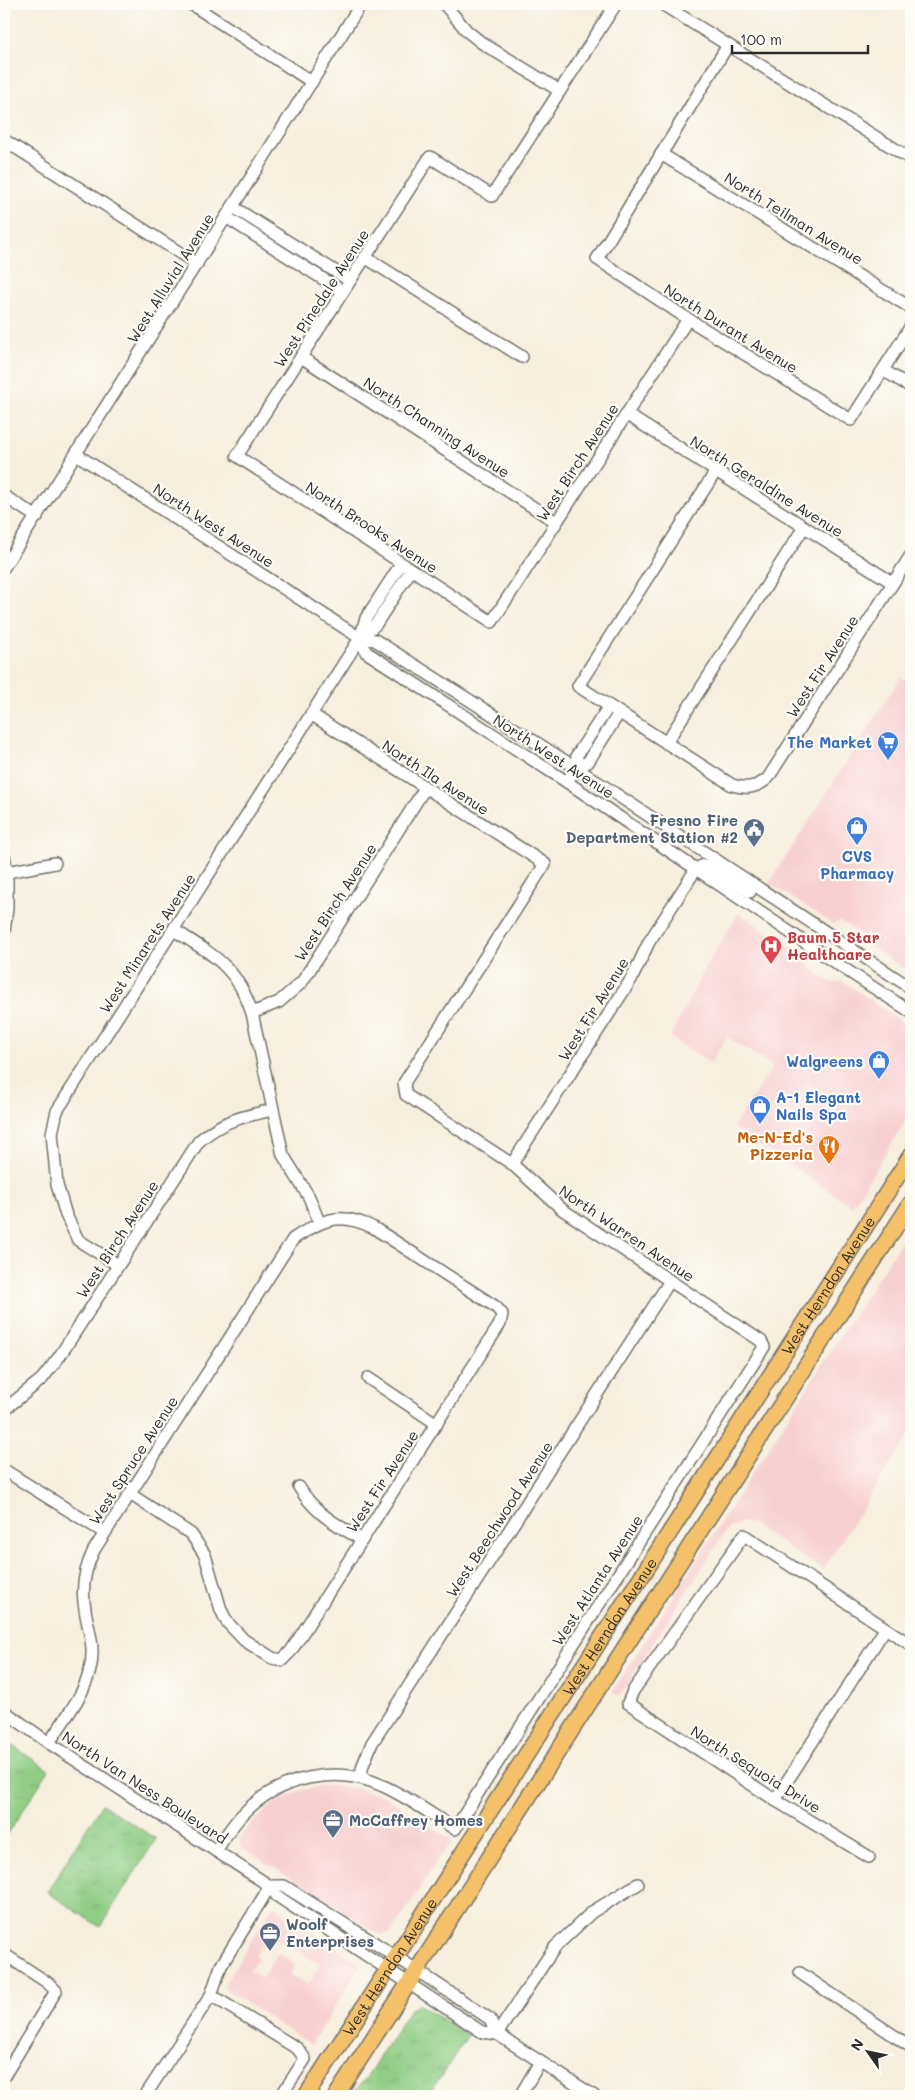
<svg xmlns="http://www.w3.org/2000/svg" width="915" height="2100" font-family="Mali,sans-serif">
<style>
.built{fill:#f7cfd0;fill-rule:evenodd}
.grass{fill:url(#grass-tufts);stroke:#5e7c58}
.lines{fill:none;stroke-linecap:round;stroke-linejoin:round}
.minor-casing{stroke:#72706a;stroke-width:14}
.major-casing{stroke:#72706a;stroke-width:18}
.minor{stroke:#fff;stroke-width:11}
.major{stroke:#f4c16a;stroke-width:15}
.labels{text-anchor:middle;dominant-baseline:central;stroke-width:4.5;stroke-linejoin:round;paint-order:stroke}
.street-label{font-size:15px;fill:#2b2b2b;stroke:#fdfcf7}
.shop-label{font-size:15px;font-weight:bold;fill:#366cbe;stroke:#fdfcf7;text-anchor:end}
.service-label{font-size:15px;font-weight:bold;fill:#4e5e75;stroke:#fdfcf7;text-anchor:start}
.health-label{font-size:15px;font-weight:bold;fill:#be3a42;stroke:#fdfcf7;text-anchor:start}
.food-label{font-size:15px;font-weight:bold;fill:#c56008;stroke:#fdfcf7;text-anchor:end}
</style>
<defs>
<pattern id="grass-tufts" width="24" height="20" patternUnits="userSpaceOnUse" patternTransform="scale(1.25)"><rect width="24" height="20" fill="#90ce85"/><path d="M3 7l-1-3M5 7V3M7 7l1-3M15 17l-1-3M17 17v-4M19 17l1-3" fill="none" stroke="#7cb173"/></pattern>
</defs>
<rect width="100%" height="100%" fill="#fdfcf7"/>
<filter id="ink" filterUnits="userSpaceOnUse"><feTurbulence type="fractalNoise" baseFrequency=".02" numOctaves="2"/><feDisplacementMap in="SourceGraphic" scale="10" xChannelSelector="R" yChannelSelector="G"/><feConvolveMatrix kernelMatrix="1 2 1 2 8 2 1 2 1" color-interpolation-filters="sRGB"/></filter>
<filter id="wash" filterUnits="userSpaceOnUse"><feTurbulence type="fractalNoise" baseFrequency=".0096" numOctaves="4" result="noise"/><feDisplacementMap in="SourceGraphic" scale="20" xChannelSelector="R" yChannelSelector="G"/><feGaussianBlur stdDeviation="1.12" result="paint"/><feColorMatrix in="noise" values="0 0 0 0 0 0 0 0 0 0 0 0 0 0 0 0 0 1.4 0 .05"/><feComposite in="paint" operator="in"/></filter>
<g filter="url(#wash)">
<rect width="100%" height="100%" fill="#f7efde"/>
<g class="built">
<polygon points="901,677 911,684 911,973 862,941 860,934 840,921 833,924 769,883"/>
<polygon points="739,913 807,958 811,966 810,968 832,983 843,981 911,1028 911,1113 852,1206 733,1128 773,1066 727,1037 710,1063 670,1037 708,962"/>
<polygon points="911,1226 911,1432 823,1570 752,1524 742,1522 728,1528 619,1696 612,1692"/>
<polygon points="327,1785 358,1788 384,1796 454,1841 440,1856 391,1933 380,1935 306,1887 241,1848 239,1839 247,1828 271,1805 301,1790"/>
<path d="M276 1906 361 1965 311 2045 225 1989 224 1985 272 1907ZM271 1936 321 1965 308 1985 291 1975 295 1963 278 1953 262 1978 249 1970 258 1957 256 1955 266 1938 269 1939Z"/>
</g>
<g class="grass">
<polygon points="4,1740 49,1770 4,1840"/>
<polygon points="102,1804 156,1839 100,1927 47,1892"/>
<polygon points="418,2004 468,2035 428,2096 350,2096 366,2078 410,2009"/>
</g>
</g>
<g filter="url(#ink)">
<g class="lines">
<g class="minor-casing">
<g id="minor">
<polyline points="191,4 312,82"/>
<polyline points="444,4 467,31 482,43 560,91"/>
<polyline points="616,4 492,196 430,157 237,456 492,622 688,319"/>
<polyline points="662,4 911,159"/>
<polyline points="728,45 597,259 688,319 851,420 911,326"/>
<polyline points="4,140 197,264"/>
<polyline points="661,154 911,308"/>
<polyline points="233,207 349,280"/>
<polyline points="226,217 342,291"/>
<polyline points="365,257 522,357"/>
<polyline points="301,357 556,522"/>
<polyline points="883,370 911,387"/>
<polyline points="626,414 893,583"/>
<polyline points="76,454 360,638 375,640 576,768 911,988"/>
<path d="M716 471 578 686 732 785C746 789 757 788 768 778L911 555"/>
<polyline points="4,496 37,517"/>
<polyline points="4,567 361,4"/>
<polyline points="360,638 366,652 567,782 831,960 911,1012"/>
<polyline points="360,638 366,618 401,564"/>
<polyline points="666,743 804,527"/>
<polyline points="576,768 588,762 619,713"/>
<polyline points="567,782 576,768 577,755 609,706"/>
<polyline points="4,856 7,872"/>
<path d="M174 930C213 955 237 966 252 1013L283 1155 309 1197 319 1222"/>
<polyline points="4,932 7,908 7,872 55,863"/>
<polyline points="252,1013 279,1002 302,982 425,788"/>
<polyline points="512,1164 632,978 649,942 696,869 704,865 709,866 750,892"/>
<polyline points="118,1265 78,1240 66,1215 57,1185 52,1133 57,1111 360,638 376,624 411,570"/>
<polyline points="368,1378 437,1424"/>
<path d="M4 1410 42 1379 59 1357 199 1141C223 1120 242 1117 272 1110"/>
<polyline points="4,1470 105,1533"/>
<path d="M299 1487C315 1514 336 1524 362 1540"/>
<polyline points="4,1711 49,1743 270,1886 277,1896 482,2032 497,2034 594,2096"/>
<path d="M49 1743C66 1716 92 1687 92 1654 93 1639 87 1625 85 1609 81 1588 85 1568 94 1550L293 1239C324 1219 339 1211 374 1228L496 1307 502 1314 500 1324 291 1651 282 1660 272 1658 244 1640 227 1622 221 1610 205 1555 191 1534 130 1494"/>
<polyline points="360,1778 363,1765 372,1743 670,1281"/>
<polyline points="775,1800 885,1629"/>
<path d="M216 1851C224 1838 232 1825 243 1814 278 1777 337 1764 383 1786 408 1797 432 1815 455 1829L764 1347 761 1341 563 1210 512 1164 406 1095 404 1083 545 864 311 714"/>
<polyline points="869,1857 775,1800 628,1703 633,1691 744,1535 911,1645"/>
<polyline points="270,1886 284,1886 395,1956 490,2019 497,2034"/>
<polyline points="4,1954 48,1983 56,1991 4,2076"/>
<polyline points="800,1973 911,2047"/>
<polyline points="211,1995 298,2049 305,2059 281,2096"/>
<polyline points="497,2034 555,1947 592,1912 638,1884"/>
<polyline points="145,2096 211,1995 221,1966 270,1886"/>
<polyline points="520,2096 540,2062"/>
</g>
</g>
<g class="major-casing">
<g id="major">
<path id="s1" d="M306 2096 694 1495 911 1155"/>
<polyline points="336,2096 911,1203"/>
</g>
</g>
<use href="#minor" class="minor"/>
<use href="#major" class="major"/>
</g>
</g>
<defs>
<g id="supermarket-pin" transform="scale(1.125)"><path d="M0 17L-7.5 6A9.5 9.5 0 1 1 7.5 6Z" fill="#3f7fe0" stroke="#fdfcf7"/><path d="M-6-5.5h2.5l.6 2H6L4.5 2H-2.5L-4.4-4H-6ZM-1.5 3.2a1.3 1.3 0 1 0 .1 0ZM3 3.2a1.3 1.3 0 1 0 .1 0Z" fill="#fff"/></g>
<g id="shop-pin" transform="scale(1.125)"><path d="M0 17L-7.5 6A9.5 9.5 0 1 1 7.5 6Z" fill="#3f7fe0" stroke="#fdfcf7"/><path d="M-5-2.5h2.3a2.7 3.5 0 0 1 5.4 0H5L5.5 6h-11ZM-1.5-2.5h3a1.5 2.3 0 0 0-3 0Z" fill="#fff"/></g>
<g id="civic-pin" transform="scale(1.125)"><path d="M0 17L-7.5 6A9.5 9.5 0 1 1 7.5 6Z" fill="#5c6f8a" stroke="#fdfcf7"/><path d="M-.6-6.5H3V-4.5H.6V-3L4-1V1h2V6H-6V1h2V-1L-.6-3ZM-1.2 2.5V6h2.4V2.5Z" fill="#fff"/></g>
<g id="hospital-pin" transform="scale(1.125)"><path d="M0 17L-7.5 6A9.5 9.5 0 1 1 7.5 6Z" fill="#e0444e" stroke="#fdfcf7"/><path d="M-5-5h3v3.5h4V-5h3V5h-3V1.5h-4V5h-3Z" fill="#fff"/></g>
<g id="restaurant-pin" transform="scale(1.125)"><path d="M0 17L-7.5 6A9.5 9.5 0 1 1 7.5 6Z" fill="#e8710a" stroke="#fdfcf7"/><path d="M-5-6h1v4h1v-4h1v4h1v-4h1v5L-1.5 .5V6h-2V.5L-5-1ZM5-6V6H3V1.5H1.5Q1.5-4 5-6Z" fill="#fff"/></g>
<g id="office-pin" transform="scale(1.125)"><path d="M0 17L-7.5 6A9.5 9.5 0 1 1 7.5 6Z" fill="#5c6f8a" stroke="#fdfcf7"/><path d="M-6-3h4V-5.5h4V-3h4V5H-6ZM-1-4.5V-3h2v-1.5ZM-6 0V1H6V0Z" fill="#fff"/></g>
</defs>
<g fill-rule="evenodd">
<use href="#supermarket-pin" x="888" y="742"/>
<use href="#shop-pin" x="857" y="827"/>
<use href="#civic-pin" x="754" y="829"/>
<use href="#hospital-pin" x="771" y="946"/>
<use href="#shop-pin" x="879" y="1061"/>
<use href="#shop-pin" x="760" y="1106"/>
<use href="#restaurant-pin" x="829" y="1146"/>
<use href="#office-pin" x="333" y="1820"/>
<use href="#office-pin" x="270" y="1933"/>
</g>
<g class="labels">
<g class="street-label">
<text transform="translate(794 218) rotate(32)">North Teilman Avenue</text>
<text transform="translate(170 278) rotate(-58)">West Alluvial Avenue</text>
<text transform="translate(321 298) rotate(-57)">West Pinedale Avenue</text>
<text transform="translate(731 328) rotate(32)">North Durant Avenue</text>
<text transform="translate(437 427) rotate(33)">North Channing Avenue</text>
<text transform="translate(577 462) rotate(-57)">West Birch Avenue</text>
<text transform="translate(767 486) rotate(32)">North Geraldine Avenue</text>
<text transform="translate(214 525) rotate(33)">North West Avenue</text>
<text transform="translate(372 527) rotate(33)">North Brooks Avenue</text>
<text transform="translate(822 666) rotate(-57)">West Fir Avenue</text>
<text transform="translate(554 756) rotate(33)">North West Avenue</text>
<text transform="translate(436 777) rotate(33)">North Ila Avenue</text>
<text transform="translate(335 902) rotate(-57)">West Birch Avenue</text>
<text transform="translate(147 943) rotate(-57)">West Minarets Avenue</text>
<text transform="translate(593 1009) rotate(-58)">West Fir Avenue</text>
<text transform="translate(627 1233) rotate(34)">North Warren Avenue</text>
<text transform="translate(117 1239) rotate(-57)">West Birch Avenue</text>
<text stroke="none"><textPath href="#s1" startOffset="964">West Herndon Avenue</textPath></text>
<text transform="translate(133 1460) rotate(-57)">West Spruce Avenue</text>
<text transform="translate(382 1481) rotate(-57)">West Fir Avenue</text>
<text transform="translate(499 1519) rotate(-57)">West Beechwood Avenue</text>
<text transform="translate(597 1580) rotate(-57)">West Atlanta Avenue</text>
<text stroke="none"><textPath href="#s1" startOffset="559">West Herndon Avenue</textPath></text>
<text transform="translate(756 1769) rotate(32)">North Sequoia Drive</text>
<text transform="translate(145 1787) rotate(33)">North Van Ness Boulevard</text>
<text stroke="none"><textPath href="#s1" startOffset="154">West Herndon Avenue</textPath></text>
</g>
<g class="shop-label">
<text x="872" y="742">The Market</text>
<text x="857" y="856" text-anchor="middle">CVS<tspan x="857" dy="17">Pharmacy</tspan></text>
<text x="863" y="1061">Walgreens</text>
<text x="776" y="1097" text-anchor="start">A-1 Elegant<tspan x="776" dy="17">Nails Spa</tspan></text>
</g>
<g class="service-label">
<text x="738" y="820" text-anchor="end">Fresno Fire<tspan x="738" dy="17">Department Station #2</tspan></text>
<text x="349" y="1820">McCaffrey Homes</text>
<text x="286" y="1924">Woolf<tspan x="286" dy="17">Enterprises</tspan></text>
</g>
<g class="health-label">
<text x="787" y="937">Baum 5 Star<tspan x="787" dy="17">Healthcare</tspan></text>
</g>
<g class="food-label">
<text x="813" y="1137">Me-N-Ed's<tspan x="813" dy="17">Pizzeria</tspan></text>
</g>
</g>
<rect width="915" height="2100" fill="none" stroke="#fdfcf7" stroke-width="20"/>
<g transform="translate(868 2052) rotate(303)" stroke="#fdfcf7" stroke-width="4" paint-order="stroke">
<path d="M0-4L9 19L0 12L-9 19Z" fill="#2b2b2b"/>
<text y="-8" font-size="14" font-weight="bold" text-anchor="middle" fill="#2b2b2b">N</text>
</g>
<path d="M732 45v8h136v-8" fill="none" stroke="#2b2b2b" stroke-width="2.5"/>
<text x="740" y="45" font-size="15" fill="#2b2b2b" stroke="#fdfcf7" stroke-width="4" paint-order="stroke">100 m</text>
</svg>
